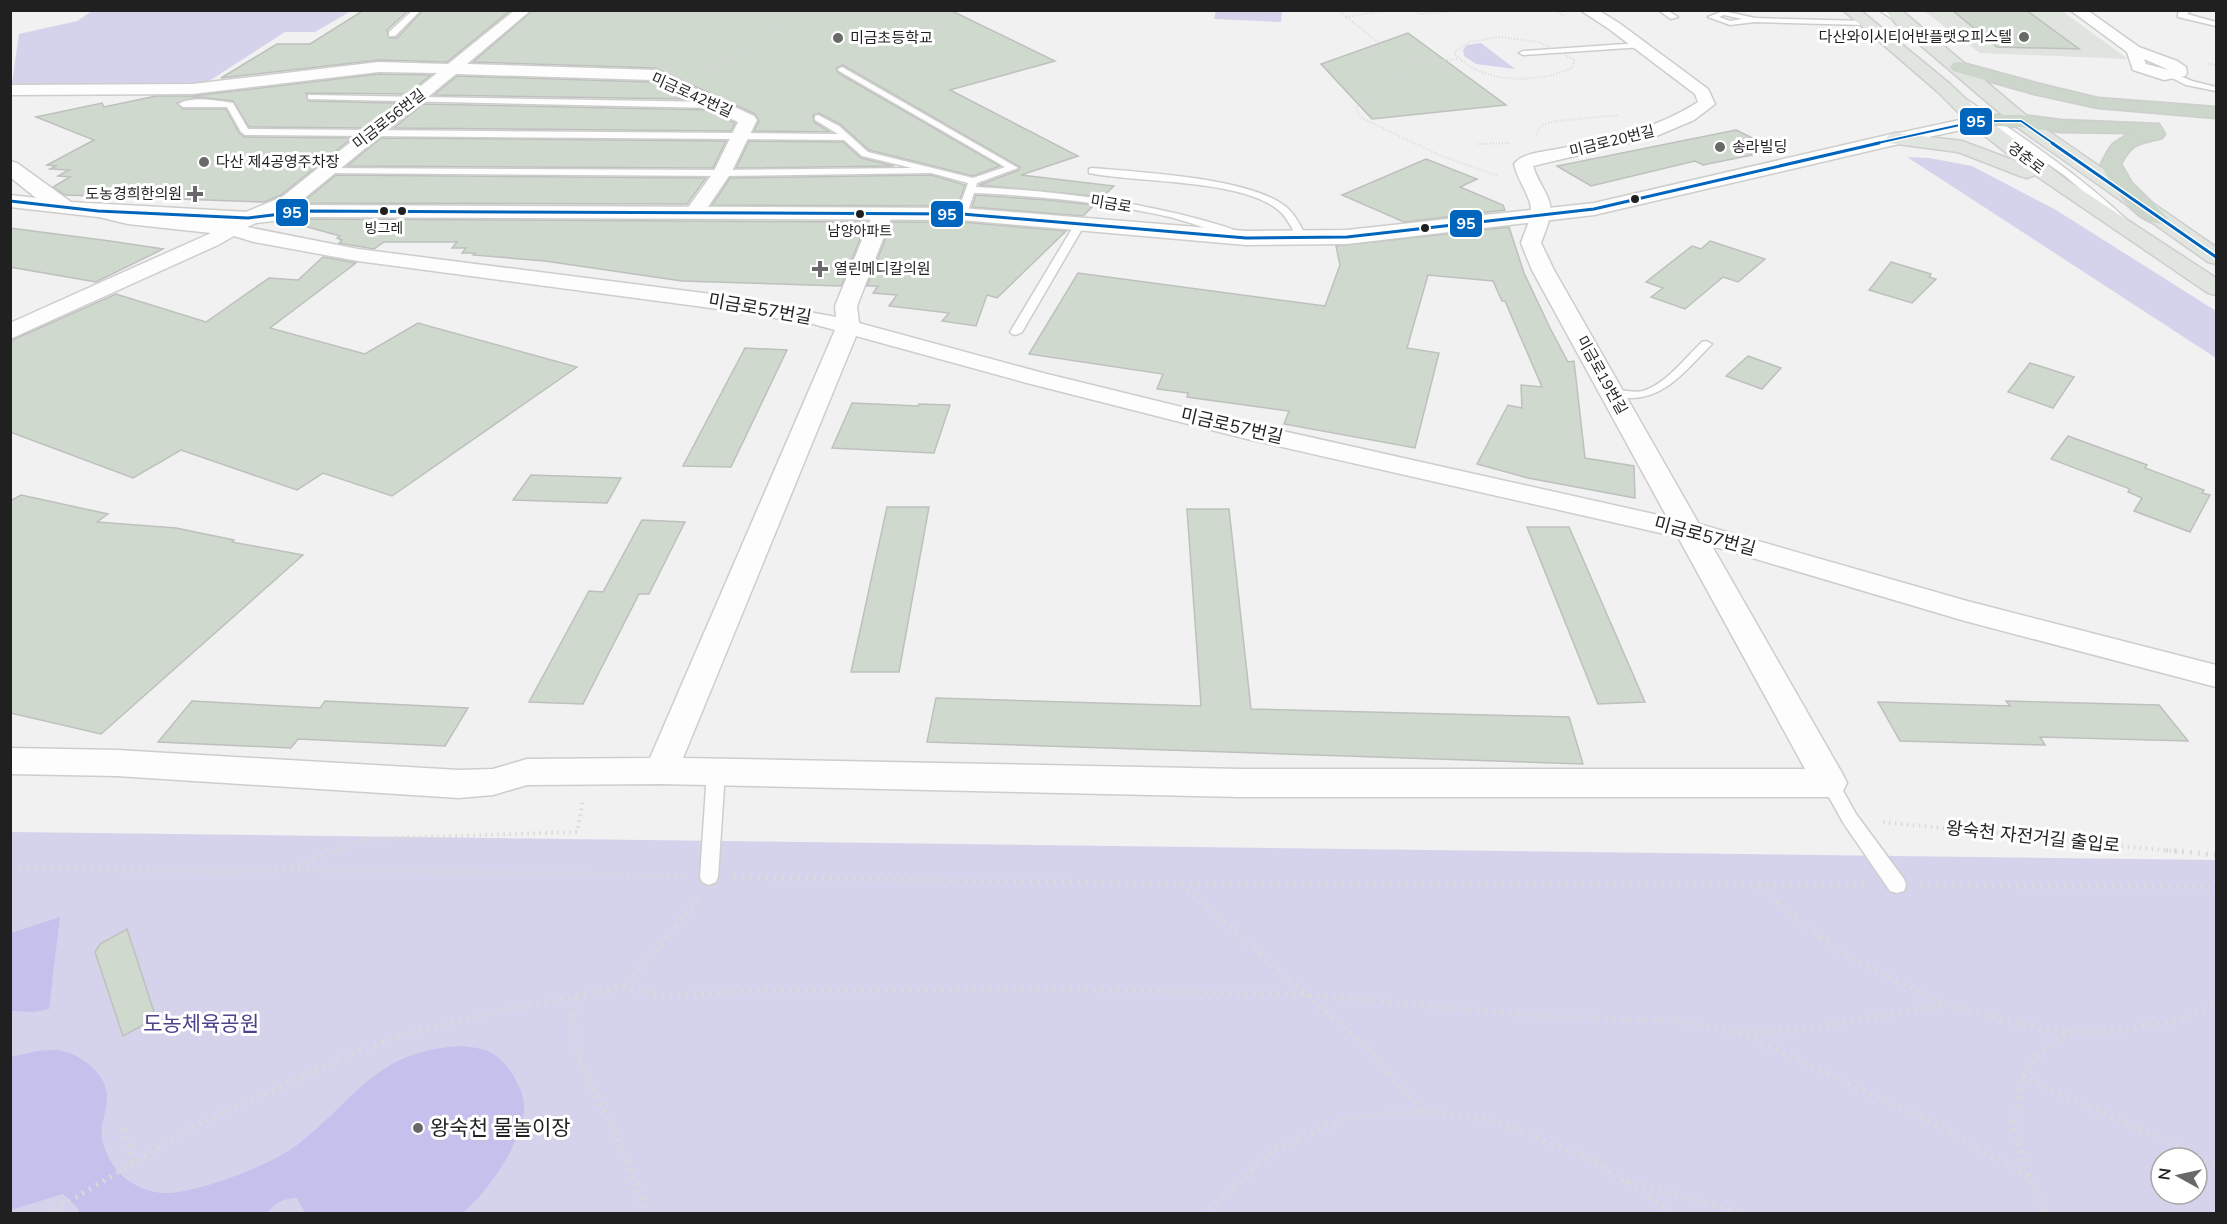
<svg xmlns="http://www.w3.org/2000/svg" width="2227" height="1224" font-family="'Nunito Sans','Noto Sans KR',sans-serif">
<style>
.built{fill:#dfe4df}
.green{fill:#d5d3ec;fill-rule:evenodd}
.water{fill:#c5c1ec}
.building{fill:#cfd9ce;stroke:#bec0be;stroke-width:1.5}
.lines{fill:none;stroke-linecap:round;stroke-linejoin:round}
.service-casing{stroke:#cdcecc;stroke-width:3}
.minor-casing{stroke:#cdcecc;stroke-width:3}
.tertiary-casing{stroke:#cdcecc;stroke-width:3}
.primary-casing{stroke:#cdcecd;stroke-width:3}
.motorway-casing{stroke:#cdcecd;stroke-width:3}
.path-far2{stroke:#d9dad9;stroke-width:2;stroke-dasharray:1 2;stroke-linecap:butt}
.path-far1{stroke:#d9dad9;stroke-width:4;stroke-dasharray:1.5 4.5;stroke-linecap:butt}
.path{stroke:#d9dad9;stroke-width:5;stroke-dasharray:2 6;stroke-linecap:butt}
.service{fill:#fdfdfd;fill-rule:evenodd}
.minor{fill:#fdfdfd;fill-rule:evenodd}
.tertiary{fill:#fdfdfd;fill-rule:evenodd}
.primary{fill:#e0e5df;fill-rule:evenodd}
.motorway{fill:#ccd6cb;fill-rule:evenodd}
.bus-1-far1-casing{stroke:#fff;stroke-width:4.5}
.bus-1-casing{stroke:#fff;stroke-width:6}
.bus-1-far1{stroke:#0065bd;stroke-width:2}
.bus-1{stroke:#0065bd;stroke-width:3}
.poi-dot{fill:#686968;stroke:#fff;stroke-width:2}
.bus-dot{fill:#1f201f;stroke:#fff;stroke-width:2}
.labels{text-anchor:middle;dominant-baseline:central;stroke-width:6;stroke-linejoin:round;paint-order:stroke}
.far-bus-label{font-size:14px;fill:#1f201f;stroke:#fff}
.far-poi-label{font-size:15px;fill:#1f201f;stroke:#fff;text-anchor:start}
.far-street-label{font-size:15px;fill:#1f201f;stroke:#fff}
.street-label{font-size:18px;fill:#1f201f;stroke:#fff}
.near-park-label{font-size:21px;fill:#4f418c;stroke:#fff}
.near-poi-label{font-size:21px;fill:#1f201f;stroke:#fff;text-anchor:start}
.line-badge{stroke:#fff;stroke-width:2}
.badge-label{font-size:16px;text-anchor:middle;font-weight:bold;fill:#fff}
</style>
<rect width="100%" height="100%" fill="#f0f1f0"/>
<polygon class="built" points="1924,11 2062,11 2128,59 1980,53"/>
<g class="green">
<polygon points="92,11 351,11 315,32 285,32 206,83 157,86 37,86 12,83 19,34 77,21"/>
<polygon points="1216,11 1282,11 1281,22 1214,19"/>
<polygon points="1481,43 1515,69 1476,64 1464,56 1463,50 1467,45"/>
<polygon points="1907,157 1929,158 1972,166 2056,210 2216,311 2216,358"/>
<path d="M11 832 2216 860V1213H11ZM2161 1158H2197V1194H2161Z"/>
</g>
<g class="water">
<polygon points="60,917 49,1009 35,1012 11,1011 11,933"/>
<path d="M464 1046C475 1048 486 1048 495 1055 509 1064 527 1094 524 1111 519 1147 490 1189 463 1213H305L297 1198C284 1198 275 1203 267 1213L80 1214 77 1207 63 1194 11 1210V1057C46 1050 61 1042 91 1066 97 1072 104 1080 106 1089 110 1105 100 1121 102 1138 107 1169 135 1193 166 1193 198 1193 271 1165 297 1145 359 1097 376 1049 464 1046Z"/>
</g>
<g class="building">
<polygon points="364,10 409,10 387,30 389,38 397,38 423,10 511,10 447,62 379,60 221,78 277,44 310,44"/>
<polygon points="533,10 950,10 1055,61 950,90 1078,156 1021,175 1114,186 1102,197 979,185 1019,170 1020,167 843,65 836,68 838,73 1000,166 973,176 869,150 840,124 819,113 813,115 814,122 830,132 754,131 759,121 755,114 655,68 473,62"/>
<polygon points="1952,10 2026,10 2079,49 1997,47"/>
<polygon points="1408,33 1506,105 1372,119 1321,64"/>
<polygon points="379,74 431,75 407,94 306,93 308,101 396,103 365,128 249,127 233,101 197,97 177,103 183,109 226,109 239,133 245,137 352,138 281,195 264,202 65,195 53,187 70,177 58,176 69,170 50,169 56,166 47,165 94,140 36,117 102,103 104,107 156,96 192,96"/>
<polygon points="457,76 651,82 686,99 434,95"/>
<polygon points="423,104 709,110 735,123 731,131 394,128"/>
<polygon points="1736,130 1777,150 1703,165 1695,161 1591,186 1557,166"/>
<polygon points="381,138 726,141 713,168 347,166"/>
<polygon points="749,141 843,142 861,158 894,166 736,168"/>
<polygon points="1426,159 1477,179 1460,187 1503,205 1505,210 1404,222 1342,195"/>
<polygon points="336,175 706,178 687,204 302,203"/>
<polygon points="931,175 965,185 958,206 712,205 730,178"/>
<polygon points="976,195 1048,200 1094,205 1083,216 972,207"/>
<polygon points="306,219 867,222 841,286 682,281 545,261 473,255 475,253 462,253 466,248 452,248 457,242 384,242 374,249 339,243 342,240 337,238 340,236 297,224"/>
<polygon points="892,222 962,222 1066,231 997,298 987,295 976,326 942,321 949,313 889,306 897,295 873,293 878,286 867,286"/>
<polygon points="1509,227 1524,273 1550,328 1568,362 1574,361 1585,458 1634,466 1635,498 1528,478 1477,464 1508,405 1522,408 1521,385 1542,387 1505,301 1502,301 1493,281 1428,275 1407,348 1439,353 1415,448 1284,424 1289,411 1187,397 1188,393 1157,389 1163,374 1029,354 1078,273 1325,306 1340,265 1336,246"/>
<polygon points="10,228 110,241 163,249 96,282 10,267"/>
<polygon points="1710,241 1765,259 1738,282 1723,277 1685,309 1651,297 1663,288 1646,282 1692,246 1701,249"/>
<polygon points="323,257 356,263 270,328 365,354 418,323 577,367 392,496 323,473 297,490 181,450 133,478 10,432 10,341 116,294 206,322 269,278 298,280"/>
<polygon points="1891,262 1931,274 1929,277 1936,279 1912,303 1869,290"/>
<polygon points="745,348 787,350 731,467 683,466"/>
<polygon points="1748,356 1781,368 1762,389 1726,376"/>
<polygon points="2030,363 2074,377 2053,408 2008,392"/>
<polygon points="852,403 918,406 919,404 950,405 934,453 832,448"/>
<polygon points="2068,436 2147,465 2145,468 2204,490 2202,493 2210,495 2190,532 2134,511 2142,498 2128,492 2130,489 2051,459"/>
<polygon points="531,475 621,478 607,503 513,500"/>
<polygon points="21,495 108,514 97,522 176,528 234,540 232,542 303,555 101,734 10,713 10,501"/>
<polygon points="887,507 929,507 899,672 851,672"/>
<polygon points="1187,509 1229,509 1251,709 1569,717 1583,764 927,742 936,698 1201,706"/>
<polygon points="642,520 685,522 649,594 639,594 583,704 529,702 589,591 603,592"/>
<polygon points="1527,527 1569,527 1645,702 1598,704"/>
<polygon points="192,701 320,708 325,701 468,708 445,746 298,739 291,748 158,742"/>
<polygon points="2006,701 2159,705 2188,741 2040,737 2045,745 1900,741 1878,702 2010,706"/>
<polygon points="127,929 156,1018 123,1036 95,952 100,944"/>
</g>
<g class="lines">
<g class="service-casing">
<g id="service">
<polygon points="413,10 421,10 395,36 389,36 389,32"/>
<polygon points="1658,10 1667,10 1678,17 1671,19"/>
<polygon points="1879,10 1888,10 1907,22 1900,24"/>
<polygon points="2183,10 2192,10 2187,14 2216,22 2216,26 2178,17 2178,13"/>
<path d="M1723 11 1755 18 1864 21 1868 23 1864 25 1755 22 1730 25 1708 17ZM1724 15 1742 19 1730 21 1719 17Z"/>
<polygon points="1640,43 1643,43 1643,47 1523,55 1519,53 1523,51"/>
<path d="M842 67 1018 168 977 183 976 187C1053 191 1128 200 1202 220 1215 224 1235 228 1245 236L1240 239C1216 233 1194 223 1170 217 1105 202 1040 196 974 193L967 214 962 217 957 214 968 183 931 173 722 176 325 173 322 172V168L722 170 912 168 862 156 844 140 245 135 241 132 227 107H183L179 104C191 96 218 101 233 103L248 129 838 134 815 120V116L818 115 839 126 868 152 973 178 1005 167 839 71 838 69Z"/>
<polygon points="2173,73 2192,81 2216,87 2216,91 2186,85 2170,77 2169,75"/>
<polygon points="311,95 714,102 718,105 714,108 308,99 308,95"/>
<path d="M1961 100H1967C2023 137 2078 174 2127 220V224H2121L2064 175 1961 104Z"/>
<path d="M1092 168C1139 172 1245 178 1282 204 1294 211 1300 226 1307 237L1298 239C1292 229 1287 216 1277 209 1239 179 1138 183 1089 173V169Z"/>
<polygon points="1076,222 1085,224 1022,332 1016,335 1012,334 1010,332"/>
<path d="M1706 341 1712 344 1710 346C1686 370 1665 399 1628 398 1620 398 1612 399 1606 394 1615 386 1631 394 1643 391 1666 384 1685 358 1702 342Z"/>
<polygon points="716,765 722,767 725,772 718,877 716,882 709,885 702,882 700,877 707,772 710,767"/>
<polygon points="1830,776 1836,778 1856,814 1904,879 1906,885 1904,891 1897,893 1890,891 1844,824 1821,783 1824,778"/>
</g>
</g>
<g class="minor-casing">
<g id="minor">
<path d="M515 10H531L467 64 655 70 754 116 757 120 731 173 701 217H687L684 213 713 173 738 122 652 80 456 74 296 205 247 227 358 249 711 294 836 317 835 306 873 213 876 209H890L893 213 857 306 859 323 1043 373 1247 423 1667 517 1532 270 1521 243C1525 230 1535 214 1529 200 1524 186 1518 180 1514 164 1521 154 1541 152 1552 150 1604 140 1653 131 1698 102L1695 94 1609 29 1580 10H1598L1619 23 1708 89 1715 104 1694 120 1654 137 1533 166C1537 180 1545 189 1549 201 1554 214 1545 231 1541 243L1554 270 1699 524 1967 601 2216 665V687L1965 621 1712 546 1842 773 1847 783 1842 793 1830 797H1240L661 784 527 785 493 795 459 798 117 776 10 774V748L117 750 459 770 493 769 527 759 650 758 835 330 813 324 711 308 358 261 254 242 234 236 218 245 10 339V323L211 233 128 224 91 215 88 211 91 207 98 205 128 212 227 222 241 214 282 197 437 73 379 72 192 94 10 95V85L192 84 379 62 448 64ZM856 336 1027 383 1247 439 1678 537 1805 769H1240L683 758Z"/>
<path d="M2070 10H2087L2139 47 2177 61 2186 67 2187 73 2185 76 2164 80 2133 70 2127 52ZM2144 59 2169 70 2146 64Z"/>
<polygon points="1978,116 1984,117 1987,121 1984,125 1896,144 1890,143 1887,139 1890,135"/>
</g>
</g>
<g class="tertiary-casing">
<polygon id="tertiary" points="1896,133 1903,135 1906,139 1903,143 1594,215 1347,244 1246,245 962,220 306,217 248,224 98,217 10,207 10,195 36,198 10,177 10,161 17,163 71,202 248,212 306,205 962,208 1246,231 1347,230 1594,203"/>
</g>
<g class="primary-casing">
<g id="primary">
<polygon points="1843,10 1860,10 1950,84 1985,117 2068,181 2216,278 2216,295 2208,293 2035,175 2027,178 2020,176 1958,152 1889,143 1886,139 1889,135 1896,133 1962,141 2018,162 1971,125 1938,92"/>
<polygon points="1885,10 1901,10 2028,117 2216,247 2216,264 2208,262 2014,125 1897,25"/>
</g>
</g>
<g class="motorway-casing">
<g id="motorway">
<polygon points="1959,62 2044,85 2098,98 2216,107 2216,118 2098,108 2034,94 1953,71 1950,67 1953,63"/>
<path d="M1978 115H2021L2061 120 2159 124 2165 134 2162 138C2140 144 2132 142 2121 164L2132 183 2168 218 2165 223C2139 229 2110 185 2101 164 2111 144 2111 143 2131 133L2061 132 2021 127 1971 125 1969 121 1971 117Z"/>
</g>
</g>
<g class="path-far2">
<polyline points="1338,10 1409,67 1408,72 1356,107 1360,117 1439,155 1498,176"/>
<polyline points="1415,10 1420,14 1469,10"/>
<polyline points="1556,10 1565,17"/>
<polyline points="1346,17 1389,10"/>
<path d="M1499 37 1539 42 1575 60 1572 68C1535 84 1483 85 1454 53L1469 42Z"/>
<polyline points="1405,64 1457,59"/>
<polyline points="2208,64 2216,65"/>
<path d="M701 70C736 64 758 40 784 18"/>
<polyline points="1536,135 1542,125 1557,121 1619,115"/>
<polyline points="1478,144 1511,143"/>
</g>
<g class="path-far1">
<polyline points="1883,822 2181,852"/>
<polyline points="332,852 364,839 577,832 583,801"/>
</g>
<g class="path">
<polyline points="2166,850 2216,855"/>
<polyline points="10,867 221,872 288,869 685,876"/>
<polyline points="291,868 336,850"/>
<polyline points="734,877 1181,884 1369,1050 1423,1111"/>
<polyline points="1182,884 1865,885"/>
<polyline points="1759,885 1794,917 1846,956 1946,1005"/>
<polyline points="1920,885 2216,887"/>
<polyline points="623,987 662,996 771,990 1071,989 1309,995 1554,1017 1682,1021 1740,1033 1931,1122 2029,1177 2046,1214"/>
<polyline points="577,997 573,1017 576,1052 622,1149 648,1214"/>
<polyline points="1740,1033 1801,1030 1944,1005 2051,1031 2107,1032 2179,1020 2216,1004"/>
<polyline points="2023,1077 2216,1164"/>
<polyline points="124,1129 134,1165"/>
<polyline points="2029,1176 2013,1126 2023,1077 2039,1054 2070,1031"/>
<polyline points="1628,1181 1746,1214"/>
<polyline points="48,1214 203,1122 356,1052 414,1032 494,1012 623,987 701,898"/>
<polyline points="1204,1214 1273,1151 1345,1118 1423,1111 1491,1120 1592,1159 1673,1214"/>
</g>
<use href="#service" class="service"/>
<use href="#minor" class="minor"/>
<use href="#tertiary" class="tertiary"/>
<use href="#primary" class="primary"/>
<use href="#motorway" class="motorway"/>
<g class="bus-1-far1-casing">
<polyline id="bus-1-far1" points="1873,144 1978,121 2021,121 2054,144"/>
</g>
<g class="bus-1-casing">
<g id="bus-1">
<polyline points="2052,143 2216,257"/>
<polyline points="10,201 98,211 248,218 306,211 962,214 1246,238 1347,237 1594,209 1879,143"/>
</g>
</g>
<use href="#bus-1-far1" class="bus-1-far1"/>
<use href="#bus-1" class="bus-1"/>
</g>
<g class="poi-dot">
<circle cx="2024" cy="37" r="6"/>
<circle cx="838" cy="38" r="6"/>
<circle cx="1720" cy="147" r="6"/>
<circle cx="204" cy="162" r="6"/>
<path d="M192 185h6v6h6v6h-6v6h-6v-6h-6v-6h6z"/>
<path d="M817 260h6v6h6v6h-6v6h-6v-6h-6v-6h6z"/>
<circle cx="418" cy="1128" r="6"/>
</g>
<g class="bus-dot">
<circle cx="1635" cy="199" r="5"/>
<circle cx="384" cy="211" r="5"/>
<circle cx="402" cy="211" r="5"/>
<circle cx="860" cy="214" r="5"/>
<circle cx="1425" cy="228" r="5"/>
</g>
<g class="labels">
<g class="far-bus-label">
<text x="384" y="228">빙그레</text>
<text x="860" y="231">남양아파트</text>
</g>
<g class="far-poi-label">
<text x="2012" y="37" text-anchor="end">다산와이시티어반플랫오피스텔</text>
<text x="850" y="38">미금초등학교</text>
<text x="1732" y="147">송라빌딩</text>
<text x="216" y="162">다산 제4공영주차장</text>
<text x="182" y="194" text-anchor="end">도농경희한의원</text>
<text x="834" y="269">열린메디칼의원</text>
</g>
<g class="far-street-label">
<text transform="translate(692 95) rotate(24)">미금로42번길</text>
<text transform="translate(389 119) rotate(-38)">미금로56번길</text>
<text transform="translate(1612 141) rotate(-14)">미금로20번길</text>
<text transform="translate(2026 158) rotate(37)">경춘로</text>
<text transform="translate(1111 204) rotate(10)">미금로</text>
<text transform="translate(1602 375) rotate(61)">미금로19번길</text>
</g>
<g class="street-label">
<text transform="translate(760 309) rotate(10)">미금로57번길</text>
<text transform="translate(1232 426) rotate(13)">미금로57번길</text>
<text transform="translate(1705 536) rotate(15)">미금로57번길</text>
<text transform="translate(2033 837) rotate(6)">왕숙천 자전거길 출입로</text>
</g>
<g class="near-park-label">
<text x="201" y="1024">도농체육공원</text>
</g>
<g class="near-poi-label">
<text x="430" y="1128">왕숙천 물놀이장</text>
</g>
</g>
<g class="line-badge">
<rect x="1959" y="107" width="34" height="29" rx="6" fill="#0065bd"/>
<rect x="275" y="198" width="34" height="29" rx="6" fill="#0065bd"/>
<rect x="930" y="200" width="34" height="28" rx="6" fill="#0065bd"/>
<rect x="1449" y="209" width="34" height="29" rx="6" fill="#0065bd"/>
</g>
<g class="badge-label">
<text x="1976" y="127">95</text>
<text x="292" y="218">95</text>
<text x="947" y="220">95</text>
<text x="1466" y="229">95</text>
</g>
<rect width="2227" height="1224" fill="none" stroke="#1f201f" stroke-width="24"/>
<g transform="translate(2179 1176) rotate(278)"><circle r="28" fill="#ffffff" stroke="#a5a6a5" stroke-width="1.5"/>
<path d="M0-4.5L10 22L0 15L-10 22Z" fill="#686968"/>
<text y="-9" font-size="16" font-weight="bold" text-anchor="middle" fill="#1f201f">N</text>
</g>
</svg>
